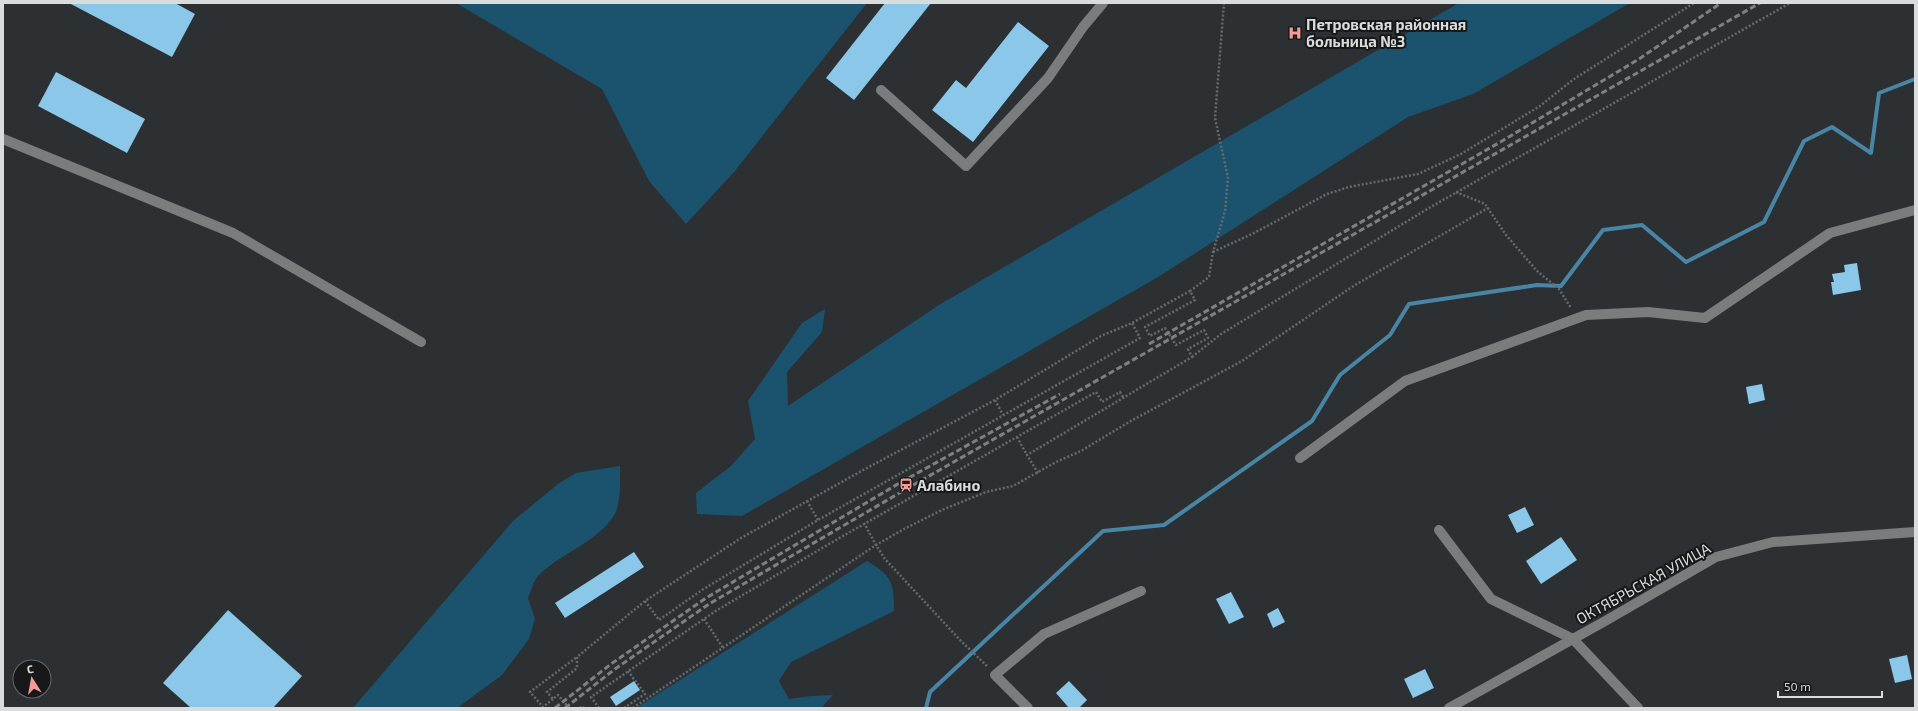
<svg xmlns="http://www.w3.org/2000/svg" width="1918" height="711" font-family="'Exo 2',sans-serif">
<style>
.green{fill:#1b536e}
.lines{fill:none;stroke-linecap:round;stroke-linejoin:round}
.stream{stroke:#4985a4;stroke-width:4}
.building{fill:#8ac7e8}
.path{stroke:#666a6c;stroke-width:2.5;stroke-dasharray:2 2;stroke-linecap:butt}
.minor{stroke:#7a7d7e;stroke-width:10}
.rail{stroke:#7e8183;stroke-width:3;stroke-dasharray:6 3;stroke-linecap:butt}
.labels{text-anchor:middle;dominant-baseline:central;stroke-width:4;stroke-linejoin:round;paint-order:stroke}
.poi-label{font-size:15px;font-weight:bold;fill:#d9dcdd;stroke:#161819;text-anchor:start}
.street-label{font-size:15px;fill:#d9dcdd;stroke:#161819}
</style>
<rect width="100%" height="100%" fill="#2c3033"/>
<g class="green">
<polygon points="456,3 867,3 734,172 686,224 649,181 602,89"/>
<polygon points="1459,3 1630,3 1473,94 1408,117 1158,277 742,516 697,514 696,493 731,466 755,439 748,401 802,323 825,309 822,332 787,372 788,406 939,305"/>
<path d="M620 466C620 479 621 495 617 509 607 538 558 554 538 576 533 581 531 592 528 598L535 619 529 639 502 675 457 708H353L513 521 558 484 576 473Z"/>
<path d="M867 561C892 576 894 582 894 611L791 662 779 681 789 699 811 696 833 695 821 708H636Z"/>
</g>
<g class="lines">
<polyline class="stream" points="926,708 930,692 1103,531 1164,525 1312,421 1340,375 1390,335 1409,304 1537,285 1561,286 1603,230 1642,225 1686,262 1764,222 1804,141 1832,127 1871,153 1879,93 1915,79"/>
</g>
<g class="building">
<polygon points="69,3 175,3 195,14 172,57"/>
<polygon points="885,3 931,3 854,100 826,78"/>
<polygon points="1018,22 1049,46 973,142 932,110 956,80 966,88"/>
<polygon points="56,72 145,119 127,153 38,106"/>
<polygon points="1857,263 1861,290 1833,295 1831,282 1834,282 1832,274 1845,272 1844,265"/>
<polygon points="1762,384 1765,400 1749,404 1746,387"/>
<polygon points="1525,507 1534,525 1517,533 1508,515"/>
<polygon points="1561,537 1577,560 1541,584 1526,561"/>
<polygon points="634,552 644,567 565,618 555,603"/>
<polygon points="1231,592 1244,617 1229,624 1216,599"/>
<polygon points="1278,608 1285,622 1273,628 1267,614"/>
<polygon points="228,610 302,676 273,708 191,708 163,683"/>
<polygon points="1907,655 1912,679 1895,683 1889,659"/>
<polygon points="1425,669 1434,688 1413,698 1404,679"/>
<polygon points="634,681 640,690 616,706 610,697"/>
<polygon points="1069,681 1087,700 1079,708 1069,708 1056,693"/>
</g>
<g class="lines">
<g class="path">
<polyline points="1456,192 1485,204 1506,235 1537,271 1559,289 1571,308"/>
<polyline points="1213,252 1254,233 1327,194 1349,187 1418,174 1461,154 1540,106 1574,79 1694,3"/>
<polyline points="1192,357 1221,334 1429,208 1790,3"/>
<polyline points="995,400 1003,415"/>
<polyline points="1017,437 1027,455"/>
<polyline points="1038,473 1027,455 1192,357 1188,349 1208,338 1204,330 1176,345 1165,328 1150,336 1145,327 1195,300 1190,291 1209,277 1213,252 1225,211 1228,178 1215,118 1224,3"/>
<polyline points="807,501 818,520"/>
<polyline points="645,601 659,620 702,590 818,520 1140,338 1132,323"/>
<polyline points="704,619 723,648"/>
<polyline points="987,666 960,640 885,559 876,545 904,529 942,510 986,492 1013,486 1056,462 1081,451 1129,422 1242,361 1355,285 1488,208"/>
<polyline points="553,699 543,707 530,692 577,657"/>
<polyline points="569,708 558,695 553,699 547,692 577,668 577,657 645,601 741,538 865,469 995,400 1101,336 1132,323 1190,291"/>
<polyline points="580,708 582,706 584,708"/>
<polyline points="599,708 591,697 714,612 829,544 1096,392 1102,402 1120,392 1123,397"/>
<polyline points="624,708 645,694 628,671"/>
<polyline points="633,708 876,545 864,523"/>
</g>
<g class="minor">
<polyline points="881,90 966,166 1048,78 1083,27 1103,3"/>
<polyline points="3,139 233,233 421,342"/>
<polyline points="1300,458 1405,381 1586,315 1648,312 1705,318 1830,233 1915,210"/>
<polyline points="1439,530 1491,599 1573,639 1638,708"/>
<polyline points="1028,708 995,675 1044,634 1141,591"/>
<polyline points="1449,708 1607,620 1716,557 1773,542 1915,532"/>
</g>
<g class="rail">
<polyline points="1149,344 1502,141 1639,59 1721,3"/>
<polyline points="555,708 611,664 706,598 903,481 1060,394"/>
<polyline points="565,708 615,669 709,604 908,488 1760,3"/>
</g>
</g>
<defs>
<g id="hospital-bare" transform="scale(1.08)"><path d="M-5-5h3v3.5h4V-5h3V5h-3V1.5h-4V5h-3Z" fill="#f59b97" stroke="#161819" stroke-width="2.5" paint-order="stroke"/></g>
<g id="station-bare" transform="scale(1.08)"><path d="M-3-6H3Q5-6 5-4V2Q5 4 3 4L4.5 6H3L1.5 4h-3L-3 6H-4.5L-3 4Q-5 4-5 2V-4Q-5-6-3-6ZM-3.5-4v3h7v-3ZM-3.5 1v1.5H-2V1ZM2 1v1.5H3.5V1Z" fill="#f59b97" stroke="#161819" stroke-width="2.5" paint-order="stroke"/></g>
</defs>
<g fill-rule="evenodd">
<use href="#hospital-bare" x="1295" y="33"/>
<use href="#station-bare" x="906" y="485"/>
</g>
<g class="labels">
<g class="poi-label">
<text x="1306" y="24">Петровская районная<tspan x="1306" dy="17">больница №3</tspan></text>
<text x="917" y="485">Алабино</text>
</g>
<g class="street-label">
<text transform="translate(1643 583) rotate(-29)">ОКТЯБРЬСКАЯ УЛИЦА</text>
</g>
</g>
<rect width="1918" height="711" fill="none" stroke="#d9dcdd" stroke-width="8"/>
<g transform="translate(32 679) rotate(349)"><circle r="19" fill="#161819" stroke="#646667"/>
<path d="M0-3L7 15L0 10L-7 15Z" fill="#f59b97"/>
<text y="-6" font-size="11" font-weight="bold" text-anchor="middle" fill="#d9dcdd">С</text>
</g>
<path d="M1778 691v6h104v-6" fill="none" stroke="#d9dcdd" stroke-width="2"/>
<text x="1784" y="691" font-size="12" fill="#d9dcdd" stroke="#161819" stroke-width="3" paint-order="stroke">50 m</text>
</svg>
